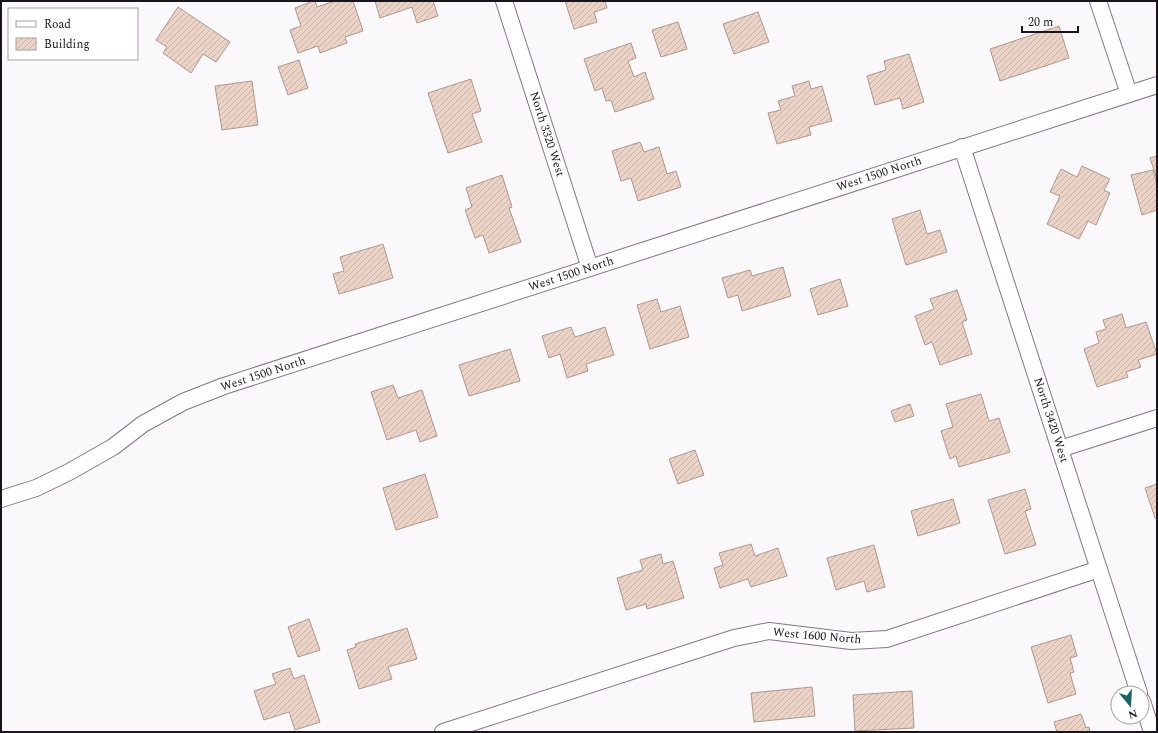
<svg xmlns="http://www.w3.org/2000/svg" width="1158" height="733" font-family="Spectral,serif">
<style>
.building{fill:url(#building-hatch);stroke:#af978b}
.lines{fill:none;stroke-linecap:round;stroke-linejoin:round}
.minor-casing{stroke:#857688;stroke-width:18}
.minor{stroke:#fff;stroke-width:16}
.labels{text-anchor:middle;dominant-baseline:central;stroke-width:3;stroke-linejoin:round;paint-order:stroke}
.street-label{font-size:12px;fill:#1a151c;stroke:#fff}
</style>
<defs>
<pattern id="building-hatch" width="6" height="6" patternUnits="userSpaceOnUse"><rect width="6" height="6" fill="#ecd3c7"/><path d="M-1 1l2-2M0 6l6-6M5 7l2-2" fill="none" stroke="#cab4aa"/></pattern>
</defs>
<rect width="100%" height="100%" fill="#fbf8fc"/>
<g class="building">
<polygon points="313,1 315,1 317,7 335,1 353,1 363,31 345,37 347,43 320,53 318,46 298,53 290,30 301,26 295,8"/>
<polygon points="375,1 433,1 438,16 417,23 412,7 380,18"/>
<polygon points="565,1 605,1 607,8 594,12 597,22 574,29"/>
<polygon points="178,7 230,42 216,62 203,54 191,73 163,53 167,47 156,40"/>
<polygon points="758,12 769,42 734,54 723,24"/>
<polygon points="678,22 687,49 661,57 652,30"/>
<polygon points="1059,26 1069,58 1000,81 990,49"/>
<polygon points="631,43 636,58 628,61 634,77 645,72 654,99 615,112 611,100 606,101 602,88 595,91 584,59"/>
<polygon points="909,54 924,102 903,109 900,98 875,105 867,76 886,70 884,61"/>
<polygon points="299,60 308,88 288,95 278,67"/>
<polygon points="471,79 481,111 472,114 482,142 448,153 428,93"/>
<polygon points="252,81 258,125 222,130 215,86"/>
<polygon points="809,81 811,89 822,86 832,121 809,127 811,135 777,144 768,113 781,110 778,101 795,96 792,86"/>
<polygon points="640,142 644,152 659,147 667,174 676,171 681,187 638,201 631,178 621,181 612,151"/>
<polygon points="1157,156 1157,179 1150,158"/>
<polygon points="1082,166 1110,179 1104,190 1110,193 1096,225 1088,221 1079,239 1047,224 1060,196 1050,192 1061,169 1077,177"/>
<polygon points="1153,170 1157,185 1157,210 1142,215 1131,175"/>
<polygon points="502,175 512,207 509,208 521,242 489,253 483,235 475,238 465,210 472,207 466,188"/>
<polygon points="920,210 927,234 940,230 947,252 906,265 892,219"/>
<polygon points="383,244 393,278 339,294 333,274 344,271 340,257"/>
<polygon points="783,267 791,296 742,311 738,295 728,298 722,278 750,270 752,276"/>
<polygon points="840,279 848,306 818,315 810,289"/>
<polygon points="957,290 967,320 962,322 972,354 940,365 932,342 925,345 915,316 934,309 930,299"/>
<polygon points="657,299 661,312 680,306 689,337 650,349 637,305"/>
<polygon points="1122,314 1126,328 1146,322 1157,354 1138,360 1141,367 1126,372 1128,377 1097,387 1084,349 1099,343 1096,332 1106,329 1103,320"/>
<polygon points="571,327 575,337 605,327 614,355 586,364 588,371 567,378 560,354 549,358 542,336"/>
<polygon points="510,349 520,381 469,396 459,365"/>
<polygon points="393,385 398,398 422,390 437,436 420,442 416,430 387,440 371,392"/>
<polygon points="981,394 989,421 999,418 1010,452 959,467 956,456 950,459 941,431 953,427 946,404"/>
<polygon points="910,404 914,416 895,422 891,411"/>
<polygon points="695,450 704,475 678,484 669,459"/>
<polygon points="425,474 438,517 396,530 383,488"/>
<polygon points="1157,484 1157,517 1155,518 1145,488"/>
<polygon points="1025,489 1031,509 1025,511 1036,545 1005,554 988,500"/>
<polygon points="953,499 960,523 918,536 911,511"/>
<polygon points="751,544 755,556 778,548 787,576 751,587 748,579 720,588 714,568 723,565 719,553"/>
<polygon points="874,545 885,587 867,592 864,581 836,590 827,558"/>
<polygon points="661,554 663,564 673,561 684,598 647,609 646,604 626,610 617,578 643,570 640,560"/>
<polygon points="309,619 320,650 298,657 288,627"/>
<polygon points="407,628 417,659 388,667 392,679 359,689 347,650 356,647 355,644"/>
<polygon points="1071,635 1077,656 1070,658 1074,672 1070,673 1076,694 1048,703 1031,647"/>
<polygon points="290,668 294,679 304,675 320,722 295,730 289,712 264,720 254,691 276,684 272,674"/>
<polygon points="812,687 815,716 754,722 751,693"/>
<polygon points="912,691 914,728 855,731 853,695"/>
<polygon points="1081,714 1086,728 1089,727 1090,732 1057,732 1054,722"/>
</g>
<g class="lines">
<g class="minor-casing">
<g id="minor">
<polyline points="504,1 590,268"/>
<polyline points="1098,1 1129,94"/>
<polyline points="962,147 1139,693"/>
<polyline points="1060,449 1157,418"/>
<polyline points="1,499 36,488 69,472 113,447 143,424 183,402 224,386 1157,85"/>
<polyline points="1142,701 1152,732"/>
<polyline points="443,732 734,638 769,631 851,641 887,639 1099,569"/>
</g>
</g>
<use href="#minor" class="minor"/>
</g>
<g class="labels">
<g class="street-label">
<text transform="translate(547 134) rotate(72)">North 3320 West</text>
<text transform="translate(879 174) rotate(-18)">West 1500 North</text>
<text transform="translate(571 274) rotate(-18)">West 1500 North</text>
<text transform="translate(263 374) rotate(-18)">West 1500 North</text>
<text transform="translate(1051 420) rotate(72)">North 3420 West</text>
<text transform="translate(817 636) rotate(5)">West 1600 North</text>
</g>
</g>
<rect width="1158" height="733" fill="none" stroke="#1a151c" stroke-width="4"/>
<rect x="8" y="8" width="130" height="52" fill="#ffffff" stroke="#a3a1a4"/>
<rect x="16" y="21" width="20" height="6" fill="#ffffff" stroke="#a3a1a4"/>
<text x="44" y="28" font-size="12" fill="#1a151c">Road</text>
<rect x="16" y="38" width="20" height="12" fill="url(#building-hatch)" stroke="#a3a1a4"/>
<text x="44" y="48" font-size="12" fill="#1a151c">Building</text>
<g transform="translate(1130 705) rotate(162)"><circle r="19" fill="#ffffff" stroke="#a3a1a4"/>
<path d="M0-3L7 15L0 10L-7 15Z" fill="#186665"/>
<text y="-6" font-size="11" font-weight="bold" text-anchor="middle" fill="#1a151c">N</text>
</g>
<path d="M1022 26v6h56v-6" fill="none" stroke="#1a151c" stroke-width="2"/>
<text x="1028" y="26" font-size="12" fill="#1a151c" stroke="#ffffff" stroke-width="3" paint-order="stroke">20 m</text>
</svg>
